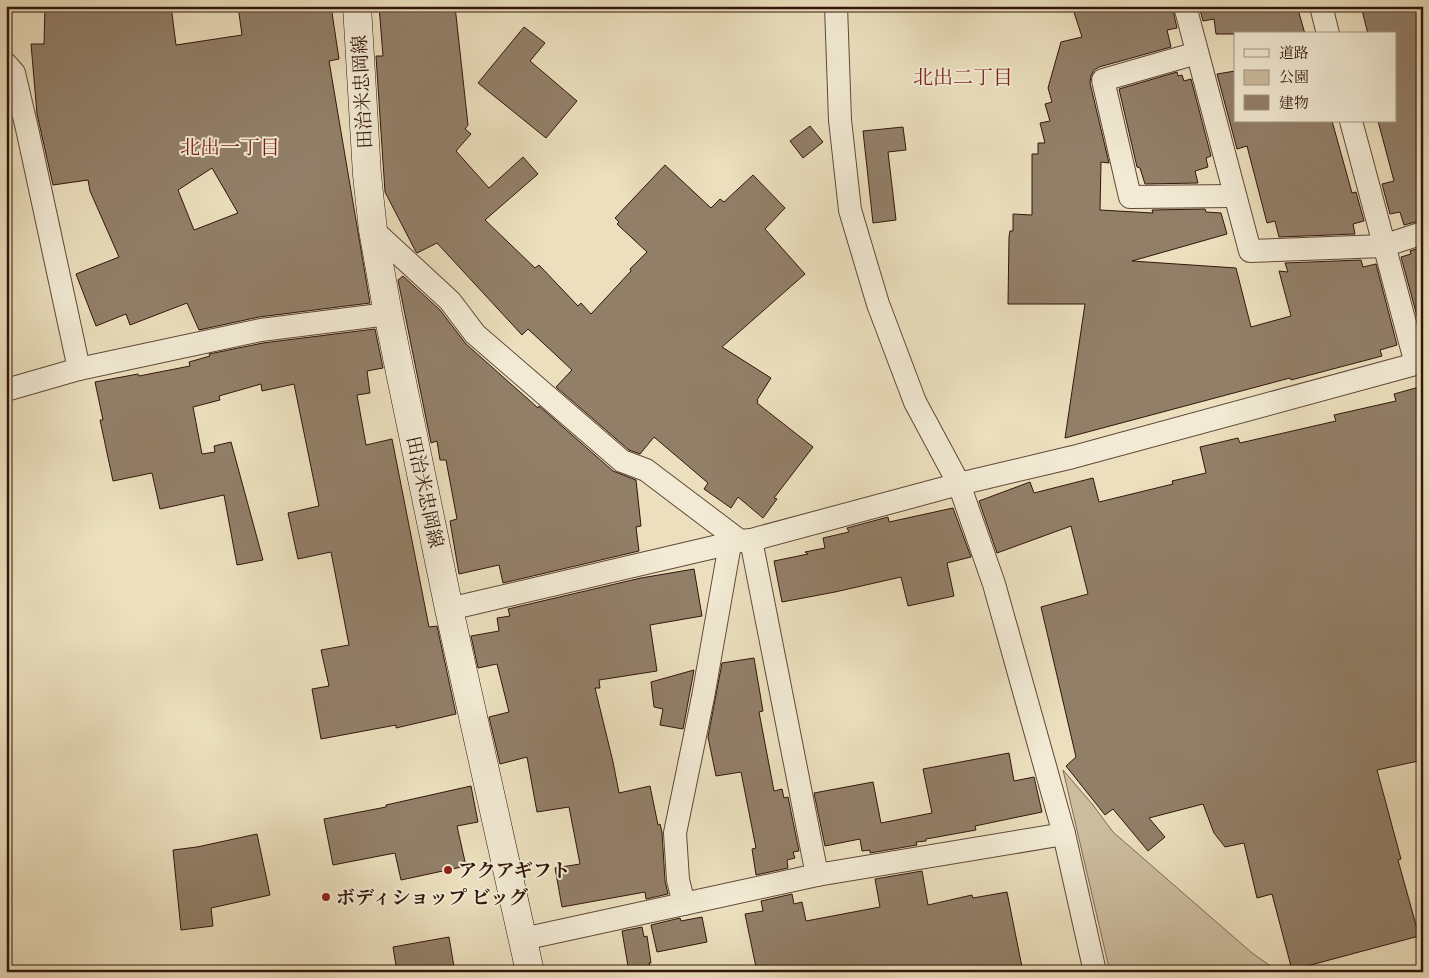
<svg xmlns="http://www.w3.org/2000/svg" width="1429" height="978" font-family="'EB Garamond','Noto Serif JP',serif">
<style>
.green{fill:#ccbd9f;stroke:#7f6a55}
.building{fill:#927f68;stroke:#32160b;fill-rule:evenodd}
.lines{fill:none;stroke-linecap:round;stroke-linejoin:round}
.minor-casing{stroke:#604838;stroke-width:24}
.secondary-casing{stroke:#32160b;stroke-width:29}
.minor{stroke:#f2ead4;stroke-width:22}
.secondary{stroke:#f2ead4;stroke-width:28}
.poi-dot{fill:#8f2418;stroke:#f2ead4;stroke-width:2}
.labels{text-anchor:middle;dominant-baseline:central;stroke-width:4;stroke-linejoin:round;paint-order:stroke}
.street-label{font-size:19px;fill:#32160b;stroke:#f2ead4}
.poi-label{font-size:19px;font-weight:bold;fill:#32160b;stroke:#f2ead4;text-anchor:start}
.neighbourhood-label{font-size:20px;fill:#7a1f14;stroke:#f2ead4}
</style>
<rect width="100%" height="100%" fill="#ebdfbd"/>
<filter id="stains"><feTurbulence type="fractalNoise" baseFrequency=".004" numOctaves="4"/><feColorMatrix values="0 0 0 0 .2 0 0 0 0 .09 0 0 0 0 .02 0 0 0 .5 -.17"/></filter>
<radialGradient id="worn" r=".72"><stop offset=".6" stop-color="#630" stop-opacity="0"/><stop offset="1" stop-color="#630" stop-opacity=".3"/></radialGradient>
<polygon class="green" points="1063,770 1093,805 1113,832 1252,953 1279,972 1110,972"/>
<g class="building">
<path d="M45 6 78 8V6H171L176 45 242 35 238 6H331L339 59 329 61 370 303 259 317 199 330 187 303 130 325 126 314 96 326 76 274 119 257 90 191 88 180 53 185 37 114 31 44H44ZM212 168 238 213 194 230 178 190Z"/>
<polygon points="379,6 455,6 468,125 465,129 471,134 456,151 489,188 523,157 538,174 485,220 535,268 539,265 578,306 581,303 591,314 631,271 630,269 647,252 617,224 619,222 615,218 665,165 711,208 720,199 724,202 753,175 785,208 765,229 805,274 722,347 771,378 757,400 758,401 757,403 813,447 774,498 777,499 763,518 738,497 731,508 704,489 708,483 654,437 640,454 629,450 556,387 572,370 528,329 522,335 437,243 417,253 416,252 385,192 376,56 383,56"/>
<polygon points="1072,6 1172,6 1177,28 1167,30 1171,47 1099,67 1094,70 1091,76 1090,83 1109,163 1101,162 1100,210 1153,213 1152,210 1205,209 1206,212 1221,213 1227,234 1132,261 1236,268 1251,327 1291,316 1279,271 1288,272 1285,263 1361,260 1363,267 1376,264 1397,345 1380,350 1382,356 1291,380 1290,378 1065,438 1085,304 1008,304 1009,237 1010,231 1013,231 1013,214 1032,215 1032,154 1038,154 1038,143 1045,143 1040,123 1050,121 1045,104 1052,102 1048,88 1061,42 1082,37"/>
<polygon points="1199,6 1297,6 1305,34 1216,34 1214,19 1203,21"/>
<polygon points="1361,6 1423,6 1423,220 1404,225 1400,212 1390,214 1382,184 1394,181 1378,121 1395,121 1395,34 1368,34"/>
<polygon points="524,27 545,43 530,61 577,101 546,138 478,83"/>
<polygon points="1235,71 1235,121 1332,121 1352,193 1356,192 1364,221 1353,224 1355,234 1279,237 1275,221 1267,223 1247,146 1237,149 1217,74"/>
<polygon points="1177,72 1178,76 1182,75 1184,81 1191,79 1211,156 1206,158 1208,167 1195,171 1198,183 1145,184 1140,168 1137,167 1119,89"/>
<polygon points="810,126 823,142 803,158 790,141"/>
<polygon points="903,127 906,150 888,152 896,220 873,223 863,131"/>
<polygon points="1423,247 1423,338 1401,257 1411,254 1410,251"/>
<polygon points="403,276 440,310 466,344 538,408 539,406 613,471 636,480 641,526 636,527 639,551 503,583 499,565 459,574 450,521 457,519 446,460 440,460 437,441 431,443 398,280"/>
<polygon points="375,329 383,368 367,371 370,393 357,395 366,445 392,439 429,627 437,626 456,714 396,728 396,725 321,739 312,689 329,686 321,650 349,645 331,552 298,559 288,513 319,506 294,384 262,391 261,384 219,396 220,400 193,407 202,454 215,452 214,446 231,442 263,560 237,565 224,495 160,509 152,473 113,481 100,420 103,420 95,382 138,374 139,376 190,366 189,362 210,356 209,354 263,343"/>
<polygon points="1423,386 1423,760 1377,770 1401,859 1398,860 1419,936 1292,970 1272,894 1257,898 1244,843 1225,847 1214,833 1203,804 1149,818 1165,837 1148,851 1113,809 1105,815 1066,766 1076,757 1041,607 1088,594 1071,526 997,553 979,501 1030,482 1034,493 1093,478 1099,502 1173,484 1172,481 1206,473 1200,447 1238,438 1240,443 1336,421 1334,415 1396,401 1394,394"/>
<polygon points="953,508 971,557 947,563 954,596 908,606 901,577 835,592 782,602 774,561 808,554 805,552 825,548 823,538 849,532 847,528 888,517 889,522"/>
<polygon points="694,569 702,616 650,625 657,671 599,680 600,688 595,688 613,762 619,793 650,786 658,825 660,824 662,832 665,881 668,894 646,899 645,892 562,907 555,868 580,864 569,807 537,812 527,757 500,764 489,717 509,712 497,664 478,668 471,636 499,631 497,618 510,616 508,609 641,578"/>
<polygon points="754,658 763,711 759,712 774,791 782,789 784,798 788,797 799,851 793,852 795,858 787,860 788,868 756,875 752,849 756,848 741,772 716,776 708,737 722,663"/>
<polygon points="694,670 683,729 660,725 663,709 654,707 651,682"/>
<polygon points="1009,753 1014,781 1034,777 1042,812 975,826 976,830 926,839 926,841 916,842 917,845 870,853 870,850 862,851 860,839 825,846 814,793 873,782 881,823 932,813 923,769"/>
<polygon points="471,786 478,822 457,826 466,866 401,880 395,853 333,865 324,819 386,807 386,805"/>
<polygon points="257,834 270,895 211,908 213,926 181,930 173,850 197,847"/>
<polygon points="922,871 928,905 972,895 973,898 1007,892 1023,972 838,972 837,966 806,972 757,972 745,914 763,911 761,901 792,894 794,904 802,902 806,921 880,907 875,879"/>
<polygon points="702,917 707,942 657,952 651,925 680,918 681,921"/>
<polygon points="642,927 644,937 647,936 651,963 649,963 651,972 629,972 622,931"/>
<polygon points="449,937 454,967 426,972 397,972 393,947"/>
</g>
<g class="lines">
<g class="minor-casing">
<g id="minor">
<polyline points="836,6 840,120 850,210 878,304 915,402 959,484 994,584 1064,834 1095,972"/>
<polyline points="1185,6 1250,251 1383,246 1423,233"/>
<polyline points="1321,6 1328,34"/>
<polyline points="1197,53 1103,80 1130,197 1235,196"/>
<polyline points="6,64 14,73 28,133 79,369"/>
<polyline points="1351,121 1416,364"/>
<polyline points="373,230 450,301 475,334 622,461 646,470 740,541"/>
<polyline points="6,390 79,369 261,330 388,314"/>
<polyline points="751,540 817,875"/>
<polyline points="449,609 740,541 751,540 959,484 1073,457 1423,362"/>
<polyline points="684,904 678,880 675,833 703,697 730,544"/>
<polyline points="523,939 817,875 1064,834"/>
</g>
</g>
<g class="secondary-casing">
<polyline id="secondary" points="357,6 367,175 373,230 388,314 449,609 530,972"/>
</g>
<use href="#minor" class="minor"/>
<use href="#secondary" class="secondary"/>
</g>
<g class="poi-dot">
<circle cx="448" cy="870" r="5"/>
<circle cx="326" cy="897" r="5"/>
</g>
<g class="labels">
<g class="street-label">
<text transform="translate(362 92) rotate(-93)">田治米忠岡線</text>
<text transform="translate(425 492) rotate(78)">田治米忠岡線</text>
</g>
<g class="poi-label">
<text x="458" y="870">アクアギフト</text>
<text x="336" y="897">ボディショップ ビッグ</text>
</g>
<g class="neighbourhood-label">
<text x="963" y="77">北出二丁目</text>
<text x="230" y="147">北出一丁目</text>
</g>
</g>
<rect width="1429" height="978" fill="none" stroke="#ebdfbd" stroke-width="25"/>
<rect x="8" y="8" width="1414" height="963" fill="none" stroke="#32160b" stroke-width="2.5"/>
<rect x="12" y="12" width="1404" height="953" fill="none" stroke="#32160b"/>
<rect x="1234" y="32" width="162" height="90" fill="#f2ead4" stroke="#a59584"/>
<rect x="1244" y="49" width="25" height="8" fill="#f2ead4" stroke="#a59584"/>
<text x="1279" y="58" font-size="15" fill="#32160b">道路</text>
<rect x="1244" y="70" width="25" height="15" fill="#ccbd9f" stroke="#a59584"/>
<text x="1279" y="82" font-size="15" fill="#32160b">公園</text>
<rect x="1244" y="95" width="25" height="15" fill="#927f68" stroke="#a59584"/>
<text x="1279" y="108" font-size="15" fill="#32160b">建物</text>
<rect width="100%" height="100%" filter="url(#stains)"/>
<rect width="100%" height="100%" fill="url(#worn)"/>
</svg>
